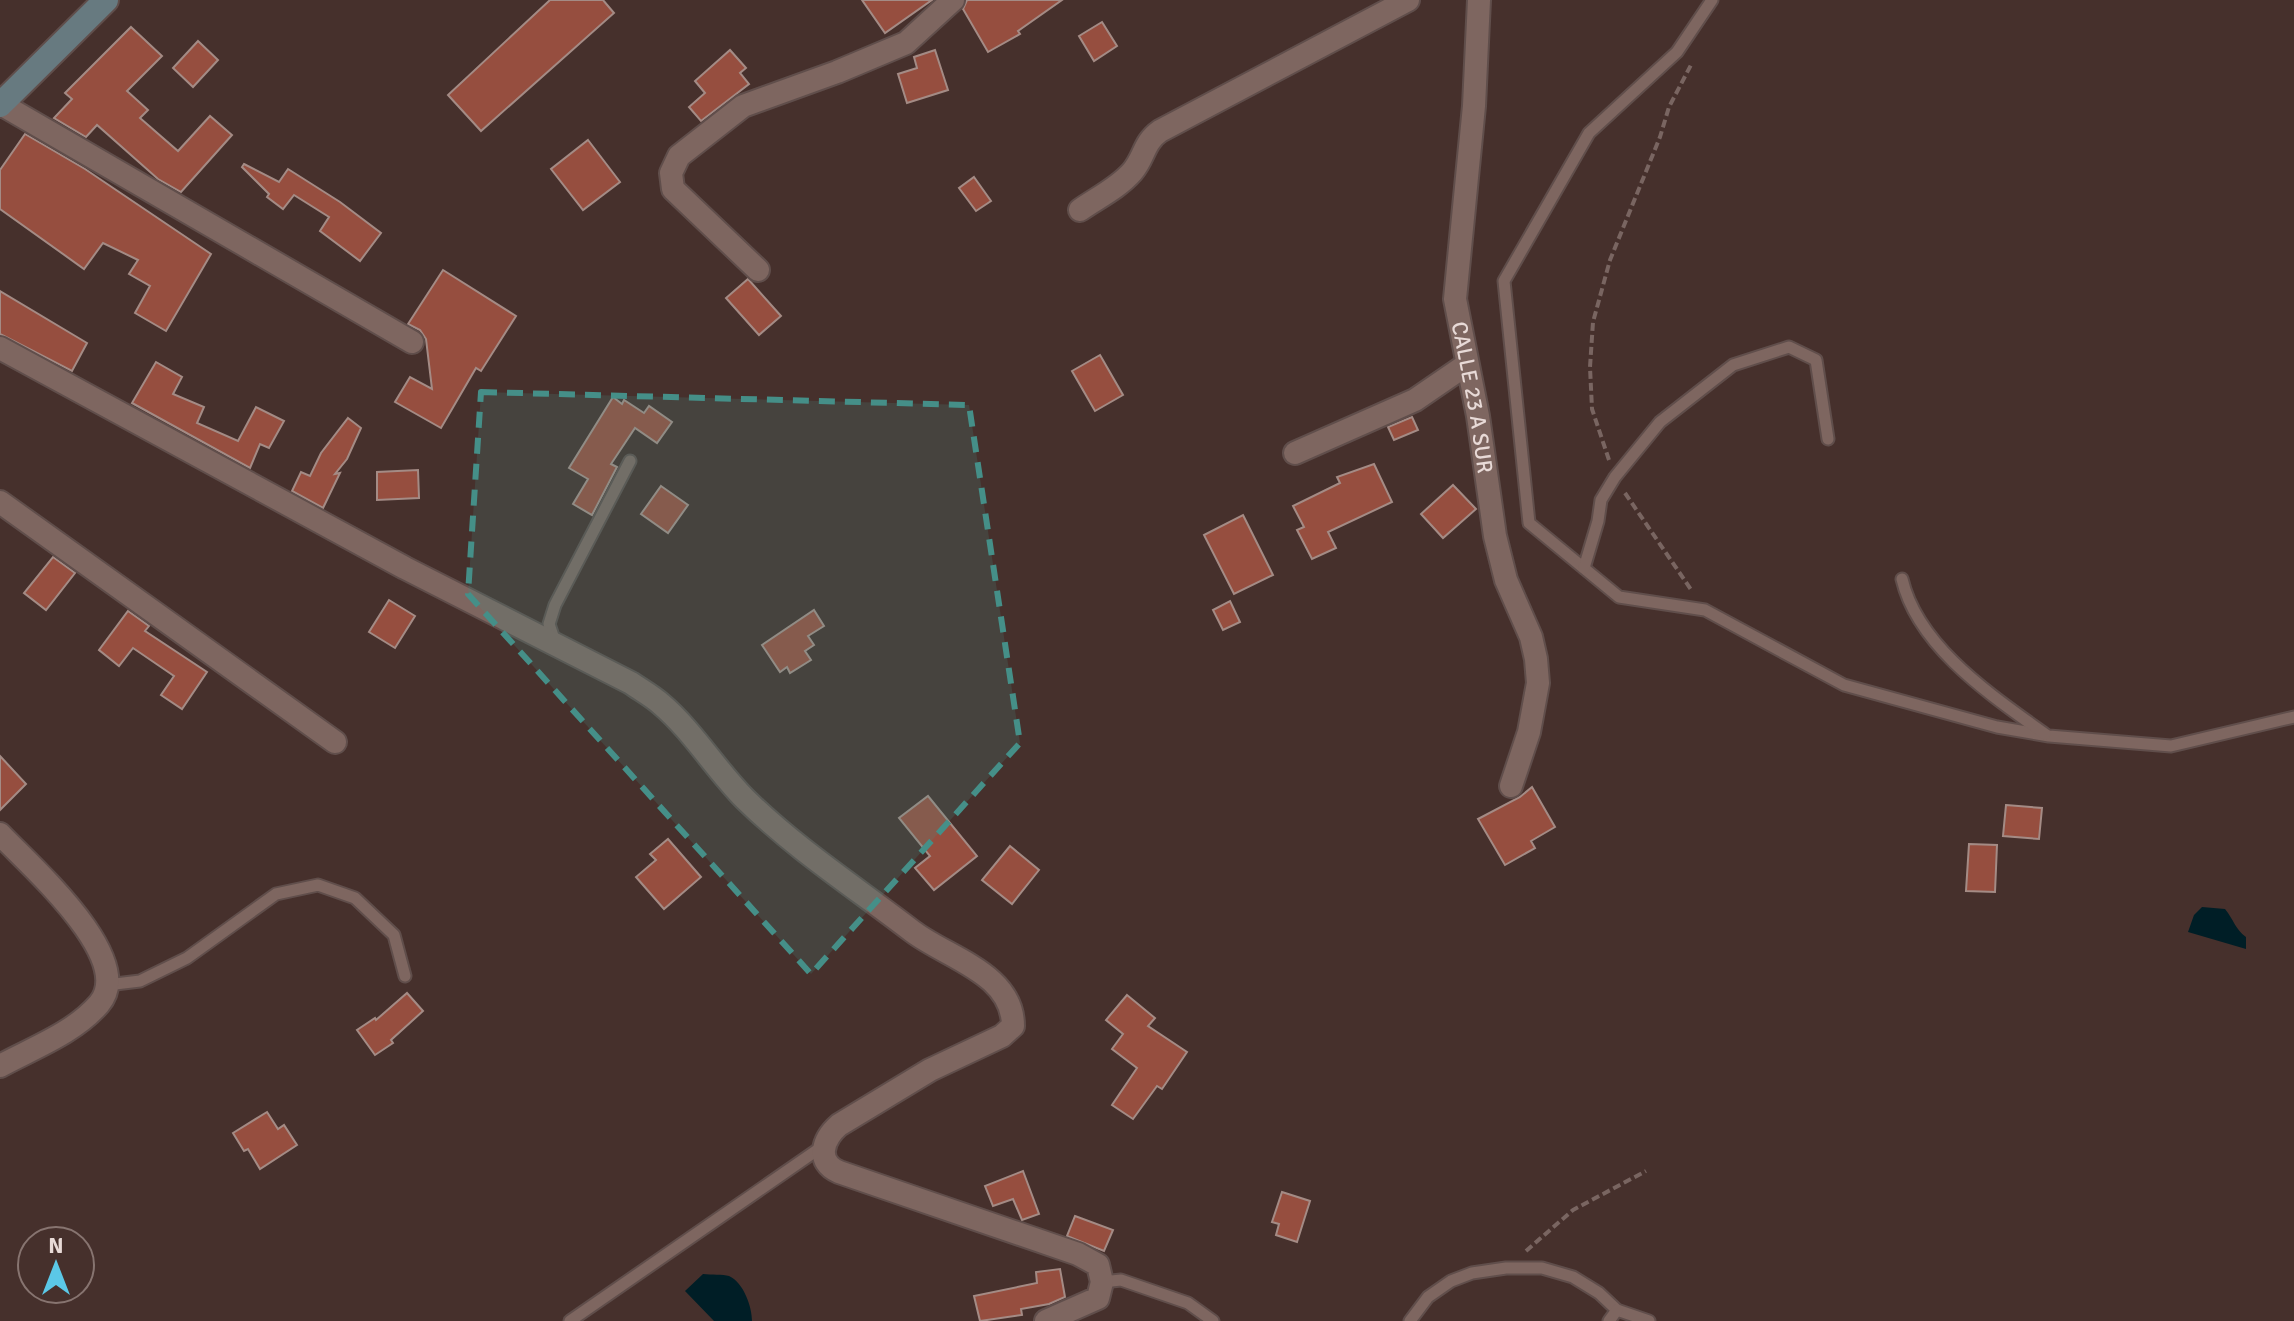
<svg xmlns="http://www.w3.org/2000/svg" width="2294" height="1321" font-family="Signika,sans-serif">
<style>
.water{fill:#001e26}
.building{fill:#964e3f;stroke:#a48b85;stroke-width:2}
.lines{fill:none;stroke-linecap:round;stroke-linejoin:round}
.lane-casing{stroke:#604e4b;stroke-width:15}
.street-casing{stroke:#604e4b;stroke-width:26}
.secondary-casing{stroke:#604e4b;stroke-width:28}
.path{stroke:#796561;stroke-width:4;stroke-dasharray:8 4;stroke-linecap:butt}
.lane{stroke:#7e6660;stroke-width:11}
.street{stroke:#7e6660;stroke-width:22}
.secondary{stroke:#677a80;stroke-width:24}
.marked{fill:#458f88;fill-opacity:0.2;stroke:#458f88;stroke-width:6;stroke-dasharray:16 10;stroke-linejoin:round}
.labels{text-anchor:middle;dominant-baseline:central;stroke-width:7;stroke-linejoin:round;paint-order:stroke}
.street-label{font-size:22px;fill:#e8dad7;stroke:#46302c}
</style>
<rect width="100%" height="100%" fill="#46302c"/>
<g class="water">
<path d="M2202 907 2225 909C2234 920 2235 929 2246 937V949L2188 932 2194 915Z"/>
<path d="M703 1274C711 1275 723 1274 729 1276 744 1283 752 1307 752 1321H714L685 1291Z"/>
</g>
<g class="building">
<polygon points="550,0 603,0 614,13 481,131 448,95"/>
<polygon points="862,0 932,0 885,33"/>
<polygon points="967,0 1062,0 1018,31 1020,34 988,52 963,9"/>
<polygon points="1102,22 1117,46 1094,61 1079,36"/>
<polygon points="131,27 162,56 127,91 148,110 140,118 178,151 210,116 232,135 181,192 158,179 97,125 86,137 54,118 72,99 65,93"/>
<polygon points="198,41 218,60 193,87 173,68"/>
<polygon points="730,50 746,68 740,73 749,84 701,121 689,107 705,93 695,81"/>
<polygon points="935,50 948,90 907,103 898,74 917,68 914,57"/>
<polygon points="25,134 85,169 211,254 166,331 135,313 150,286 129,274 138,260 103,243 84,269 0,209 0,170"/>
<polygon points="588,140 620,182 583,210 551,169"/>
<polygon points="244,164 279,182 288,169 340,202 381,233 360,261 320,231 329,217 294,195 283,209 267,197 269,194 242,167"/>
<polygon points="974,177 991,201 976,211 959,188"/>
<polygon points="443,270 516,316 481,371 476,368 441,428 395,402 410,377 432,389 426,339 420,330 408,324"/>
<polygon points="748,279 781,316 759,335 726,298"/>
<polygon points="0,291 87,343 72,371 0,334"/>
<polygon points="1100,355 1123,395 1095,411 1072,371"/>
<polygon points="156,362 182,377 173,394 204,407 197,423 238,441 256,407 284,421 269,448 260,444 250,468 132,403"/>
<polygon points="613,397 622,404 624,400 644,413 649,406 672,422 657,443 635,428 611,464 617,467 592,515 573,504 588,479 569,468"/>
<polygon points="1412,417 1418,430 1394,440 1388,427"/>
<polygon points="348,418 361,428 347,459 335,474 340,473 323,508 292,491 301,472 310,476 321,453"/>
<polygon points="1374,464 1392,502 1328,532 1336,548 1312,559 1297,530 1304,527 1293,506 1340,483 1337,477"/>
<polygon points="418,470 419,498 377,500 377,472"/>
<polygon points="1453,485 1476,509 1443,538 1421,514"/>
<polygon points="661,486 688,505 668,533 641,514"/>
<polygon points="1243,515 1273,575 1234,594 1204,535"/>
<polygon points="53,557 75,573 46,610 24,593"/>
<polygon points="389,600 415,616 395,648 369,632"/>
<polygon points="1230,601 1240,622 1223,630 1213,610"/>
<polygon points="814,610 824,626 808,636 814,645 805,651 811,660 790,673 787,667 780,672 762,645"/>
<polygon points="128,611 149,626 145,631 207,672 182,709 161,695 174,676 133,648 119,666 99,650"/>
<polygon points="0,756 26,784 0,810"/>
<polygon points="1532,787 1555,827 1531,841 1535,848 1505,865 1478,819 1520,797"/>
<polygon points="928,796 977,856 934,890 915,868 930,856 899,818"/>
<polygon points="2006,805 2042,808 2039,839 2003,836"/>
<polygon points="668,839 701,877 664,909 636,877 656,860 650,854"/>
<polygon points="1969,844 1997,845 1995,892 1966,891"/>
<polygon points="1010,846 1039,870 1012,904 982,880"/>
<polygon points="407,993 423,1011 391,1040 393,1043 375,1055 357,1030 375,1018 376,1020"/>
<polygon points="1127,995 1155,1018 1148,1026 1187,1052 1162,1089 1157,1086 1133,1119 1112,1105 1137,1068 1112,1049 1123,1034 1106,1020"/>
<polygon points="267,1112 278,1129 284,1125 297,1145 260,1169 248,1149 244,1151 233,1133"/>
<polygon points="1023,1171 1039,1214 1022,1220 1013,1199 993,1206 985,1186"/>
<polygon points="1282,1192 1310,1201 1297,1242 1276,1235 1279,1224 1272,1222"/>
<polygon points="1075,1216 1113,1230 1104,1251 1067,1236"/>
<polygon points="1060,1269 1065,1297 1049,1304 1021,1309 1022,1315 980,1321 974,1296 1037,1283 1036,1272"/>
</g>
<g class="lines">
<g class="lane-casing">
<g id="lane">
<polyline points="1712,0 1677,52 1589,133 1504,281 1529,523 1619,597 1705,610 1844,685 1997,727 2049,736 2171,746 2294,717"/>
<polyline points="1584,568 1598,521 1601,500 1615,477 1660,422 1733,365 1789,347 1816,360 1828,439"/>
<path d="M1902 579C1918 647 1991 695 2045 734"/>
<polyline points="555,642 549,624 555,605 630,461"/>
<polyline points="107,985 140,981 187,958 276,894 318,885 355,898 394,935 405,976"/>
<polyline points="1102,1282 1121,1280 1188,1303 1213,1321"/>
<polyline points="570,1321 823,1146"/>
<polyline points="1410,1321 1428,1297 1451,1281 1472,1273 1506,1268 1542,1268 1573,1277 1599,1293 1617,1310 1649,1321"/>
<polyline points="1609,1321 1617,1310"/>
</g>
</g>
<g class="street-casing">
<g id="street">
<path id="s1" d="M1479 0 1474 106 1455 299 1478 416 1495 536 1506 580 1531 637 1536 659 1538 683 1529 732 1511 786"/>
<polyline points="1,104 412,342"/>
<path d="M1080 210C1097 198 1118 188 1132 172 1145 157 1143 143 1160 131L1408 0"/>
<polyline points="758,270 673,189 671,173 679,156 743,106 837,72 906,43 953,0"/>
<path d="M0 348 405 568 631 683C641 690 652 696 661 704 692 730 716 770 745 799 796 849 856 888 912 931 947 958 1013 973 1013 1026L1002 1036 930 1070 839 1125C823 1139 815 1162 839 1172L1078 1254 1098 1265 1102 1282 1098 1298 1046 1321"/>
<polyline points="1295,453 1415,400 1466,365"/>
<polyline points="0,502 335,742"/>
<path d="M0 834C28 864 138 959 99 1004 74 1033 33 1048 0 1066"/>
</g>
</g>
<g class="secondary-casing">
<polyline id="secondary" points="0,105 106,0"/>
</g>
<g class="path">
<polyline points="1609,460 1592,409 1590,367 1593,322 1610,260 1660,137 1669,107 1692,63"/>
<polyline points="1625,493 1692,591"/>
<polyline points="1526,1251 1573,1210 1646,1171"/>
</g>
<use href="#lane" class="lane"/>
<use href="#street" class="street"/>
<use href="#secondary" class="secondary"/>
</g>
<path class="marked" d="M481 392 969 405 1020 743 811 974 468 594Z"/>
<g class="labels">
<g class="street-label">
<text stroke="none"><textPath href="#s1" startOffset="400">CALLE 23 A SUR</textPath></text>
</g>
</g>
<g transform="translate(56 1265)"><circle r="38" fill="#46302c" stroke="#877470" stroke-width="2"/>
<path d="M0-6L14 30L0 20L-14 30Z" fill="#5bc8e7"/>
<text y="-12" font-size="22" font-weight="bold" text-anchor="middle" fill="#e8dad7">N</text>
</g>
</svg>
